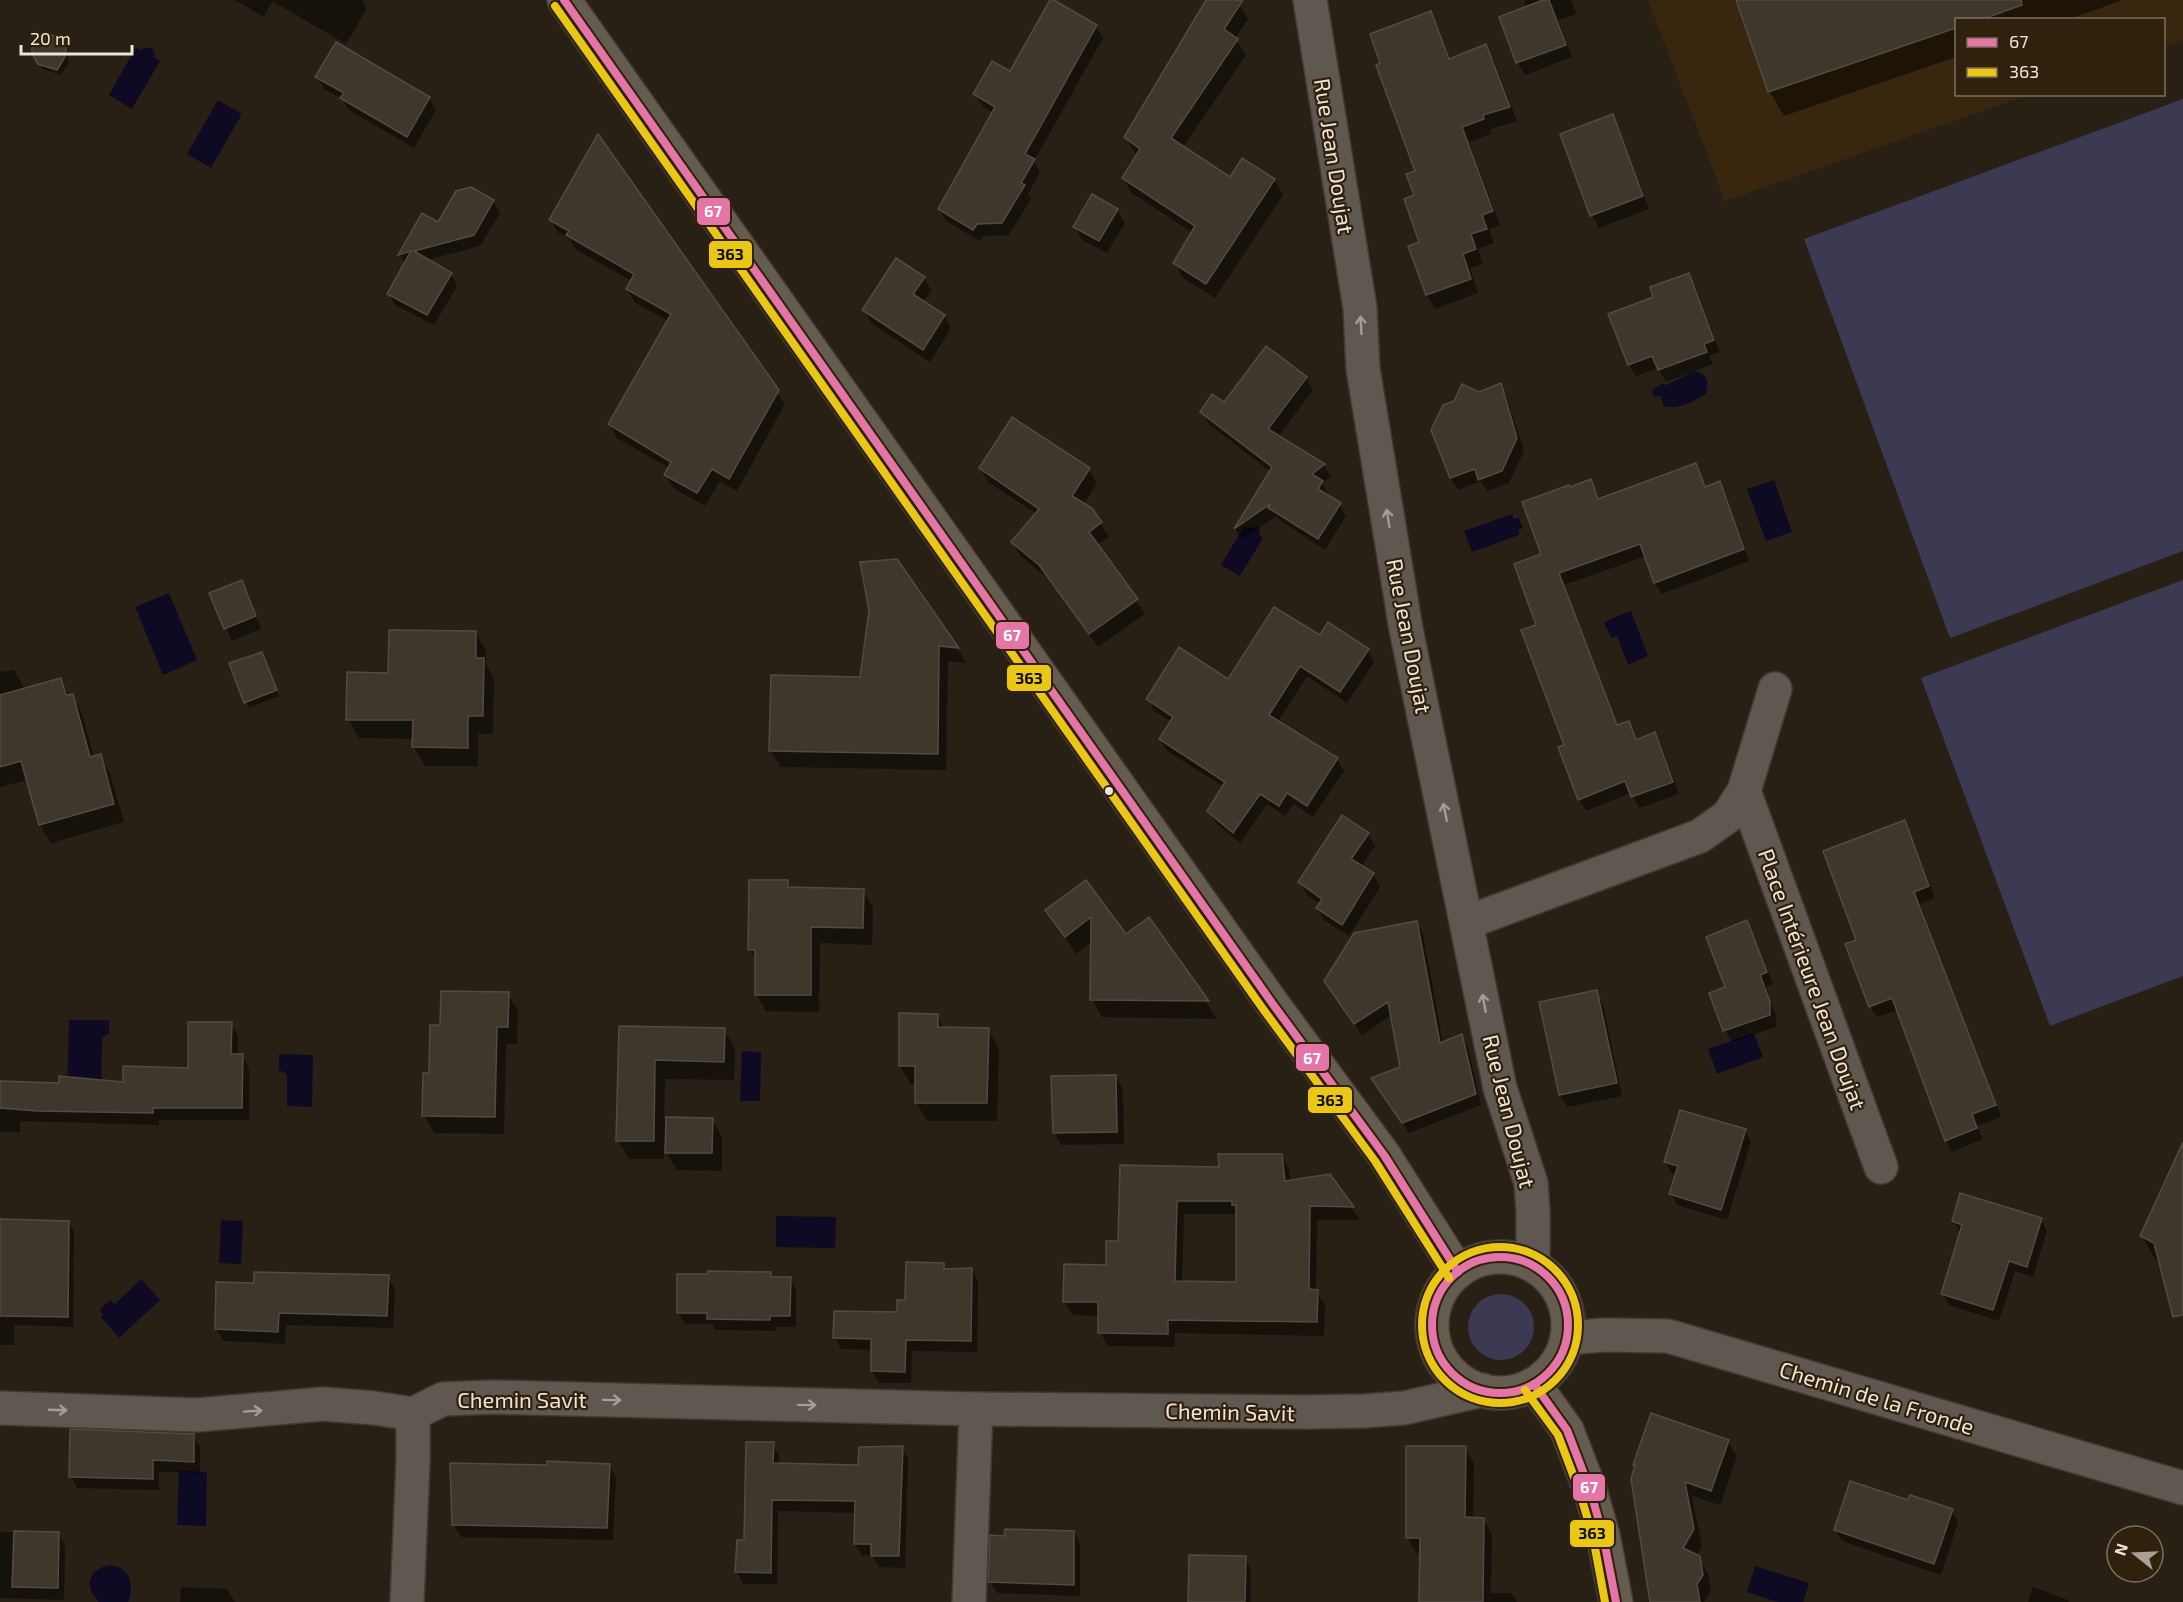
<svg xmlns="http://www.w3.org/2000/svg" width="2183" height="1602" font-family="'Exo 2',sans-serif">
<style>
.built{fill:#38270e}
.green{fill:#3b3a52}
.water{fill:#0f0a24}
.shadow{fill:#0007;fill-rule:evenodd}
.building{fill:#3f372c;stroke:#524b41;stroke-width:1.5;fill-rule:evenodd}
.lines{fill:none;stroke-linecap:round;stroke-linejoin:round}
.minor-casing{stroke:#413932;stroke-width:36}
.major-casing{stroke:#413932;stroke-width:36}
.minor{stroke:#5e5850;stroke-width:33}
.major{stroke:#655c50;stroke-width:33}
.bus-1-casing{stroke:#30210d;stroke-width:12}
.bus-2-casing{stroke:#30210d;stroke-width:12}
.bus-1{stroke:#e675a7;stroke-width:8}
.bus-2{stroke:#eac616;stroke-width:8}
.oneway{stroke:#a69e94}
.bus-dot{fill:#eee4d8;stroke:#30210d;stroke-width:2}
.labels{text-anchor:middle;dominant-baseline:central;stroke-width:4.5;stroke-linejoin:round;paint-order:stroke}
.street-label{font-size:22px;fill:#eee4d8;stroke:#30210d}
.line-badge{stroke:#30210d;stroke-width:2}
.badge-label{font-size:16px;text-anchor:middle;font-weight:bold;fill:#fff}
.pale-badge-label{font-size:16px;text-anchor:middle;font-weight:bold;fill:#111}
</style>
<rect width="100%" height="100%" fill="#282015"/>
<polygon class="built" points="1648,0 2183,0 2183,40 2164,47 2164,20 1956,20 1956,94 2028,95 1725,201"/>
<g class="green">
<polygon points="2183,99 2183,551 1950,638 1804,239"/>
<polygon points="2183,580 2183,976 2050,1026 1921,678"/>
<circle cx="1501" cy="1327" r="33"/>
</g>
<g class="water">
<path d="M136 47 141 50C146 46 150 47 154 51L155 58 160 61 132 109 109 95Z"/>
<polygon points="218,100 242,114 211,168 187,154"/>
<path d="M1695 371C1708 373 1709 383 1706 394 1693 401 1678 411 1663 406L1661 396 1654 397 1652 394 1653 389 1662 384 1666 385Z"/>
<polygon points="1774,480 1792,532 1766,541 1747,489"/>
<polygon points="1512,514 1514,519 1519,518 1523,528 1518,530 1519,535 1472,552 1464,531"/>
<polygon points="1244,526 1248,528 1257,527 1260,529 1259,535 1263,538 1240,576 1221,565"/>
<polygon points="169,593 197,660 163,675 135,607"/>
<polygon points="1631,611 1648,656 1628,665 1617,636 1611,638 1604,622"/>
<polygon points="69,1020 109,1020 109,1033 102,1038 101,1095 67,1095"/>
<polygon points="1754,1033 1763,1057 1717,1074 1708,1049"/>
<polygon points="742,1051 761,1052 760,1101 740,1101"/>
<polygon points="279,1054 313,1055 312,1107 287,1106 287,1074 279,1070"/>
<polygon points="776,1216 836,1217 835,1248 776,1247"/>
<polygon points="221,1220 243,1221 241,1264 219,1263"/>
<polygon points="141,1279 160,1300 119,1338 101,1317 103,1315 99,1310 110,1300 115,1304"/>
<polygon points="179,1471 207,1472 206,1526 177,1525"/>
<path d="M111 1565C130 1568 135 1585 128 1602H99C83 1587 88 1568 111 1565Z"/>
<polygon points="1755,1566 1809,1583 1803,1602 1778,1602 1747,1592"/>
</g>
<g class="shadow">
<polygon points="235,0 362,0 367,8 346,44 272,1 264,17"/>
<polygon points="1208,0 1232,0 1239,4 1248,19 1235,39 1246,55 1183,147 1230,179 1274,180 1283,195 1215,298 1183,278 1175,263 1193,233 1132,193 1123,178 1138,155 1134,152 1126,137"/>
<polygon points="1524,0 1571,0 1576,14 1558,20 1572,57 1525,75 1517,62 1526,8"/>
<polygon points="1738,0 2123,0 2067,20 1956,20 1956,57 1784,116 1770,92"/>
<polygon points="1430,13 1438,27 1450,59 1486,46 1494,61 1517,121 1490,129 1491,134 1469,142 1500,225 1489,229 1494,243 1478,249 1483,264 1470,268 1478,293 1435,309 1427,295 1410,247 1421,243 1416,196 1417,172"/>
<polygon points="1096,26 1103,38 1034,161 1040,172 1028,194 1031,199 1009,235 983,236 980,241 946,221 939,209 994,113 982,106 975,94"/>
<polygon points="65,48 68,54 68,64 61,75 43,69 34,53"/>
<polygon points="317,77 429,98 436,110 414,148 349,110 343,99 324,89"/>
<polygon points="1612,116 1619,128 1649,209 1599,228 1592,215"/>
<polygon points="598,137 785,404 737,491 720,481 705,506 673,488 666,475 669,468 617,438 610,424 669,321 635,303 627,289 632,281 575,249 570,239 558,233 550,220"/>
<polygon points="1093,196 1117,210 1125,223 1107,253 1082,240 1075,227"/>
<polygon points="493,201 500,213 480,246 427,260 451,274 457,286 434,325 395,305 389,294 405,264 400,255 423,215 439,224"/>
<polygon points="1688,274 1695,286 1720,352 1709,356 1713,364 1666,382 1658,368 1636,376 1629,365 1610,315 1655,298"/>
<polygon points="924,278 931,290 923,302 944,316 951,328 930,362 871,323 864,310"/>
<polygon points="1306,378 1313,390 1278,437 1324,465 1331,477 1322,483 1329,495 1327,497 1339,504 1346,516 1325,550 1275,517 1242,540 1235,529 1271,472 1209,424 1202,412"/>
<polygon points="1500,385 1507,398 1524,451 1509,483 1487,491 1481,481 1458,490 1451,478 1433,430 1479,393"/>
<polygon points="1695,465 1706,488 1719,483 1726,495 1749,561 1662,594 1655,583 1646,556 1564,585 1618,726 1628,723 1637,741 1655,734 1661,746 1679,794 1639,808 1631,793 1586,811 1579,799 1538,626 1543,555 1570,488 1591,481 1600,500"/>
<polygon points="980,468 1089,470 1097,483 1083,505 1091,509 1109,537 1097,545 1145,614 1098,647 1049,579 1020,556 1013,542 1037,514 988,482"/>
<polygon points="897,560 967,663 948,661 946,770 780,767 771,751 861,679"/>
<polygon points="242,582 249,594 261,629 232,641 211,594"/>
<polygon points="475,632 486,651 486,664 494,679 493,734 478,734 478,766 425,766 414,747 414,739 359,738 348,719 390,674"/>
<polygon points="1320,637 1368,650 1374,662 1347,703 1307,676 1278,722 1337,759 1344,771 1313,817 1294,804 1285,816 1267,804 1240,843 1216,823 1209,811 1224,787 1167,751 1160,739 1172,722 1154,711 1148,699 1228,681"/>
<polygon points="264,659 279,696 249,708 246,702"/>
<polygon points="14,670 25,690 60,680 70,696 72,695 82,713 94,758 100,756 110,774 124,822 51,843 40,825 28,780 0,787 0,672"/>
<polygon points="1904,822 1911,834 1935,898 1920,904 2001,1117 1977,1126 1983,1139 1952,1152 1946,1140 1898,1010 1877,1017 1870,1006 1858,941"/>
<polygon points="1368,834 1375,846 1361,867 1373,874 1380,887 1349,936 1325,921 1317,909 1320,904 1307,895 1300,882"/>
<polygon points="787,882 791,889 863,891 873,907 872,945 820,943 819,1012 766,1011 756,994 757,962 749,949"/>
<polygon points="1086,882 1125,936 1149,919 1217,1019 1102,1017 1092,1000 1093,941 1076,954 1047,911"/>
<polygon points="1746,922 1753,934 1773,984 1766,987 1776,1016 1776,1027 1732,1042 1725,1030 1727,988"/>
<polygon points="1416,923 1423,934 1443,1043 1461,1036 1468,1047 1481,1105 1409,1133 1373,1079 1402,1068 1392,1015 1362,1035 1332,992"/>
<polygon points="1596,992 1603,1004 1622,1096 1567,1107 1560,1095 1541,1003"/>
<polygon points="508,994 518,1011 517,1044 506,1044 504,1134 434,1133 424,1115 442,1026"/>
<polygon points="937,1015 945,1029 988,1030 999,1048 997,1121 927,1121 916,1102 916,1084 911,1084 900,1066"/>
<polygon points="231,1023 238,1036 238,1055 242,1055 249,1068 249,1120 159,1120 159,1125 20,1121 20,1132 0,1132 0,1083 124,1084 189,1069"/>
<polygon points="620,1028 724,1030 735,1048 734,1080 665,1079 664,1119 712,1119 722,1137 722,1171 677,1170 664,1148 664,1159 629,1159 618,1140"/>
<polygon points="1115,1076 1123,1089 1124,1144 1061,1145 1054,1132"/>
<polygon points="1745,1130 1751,1142 1727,1220 1677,1205 1671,1194 1677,1175 1672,1173 1665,1162"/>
<polygon points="2183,1146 2183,1295 2161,1263 2156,1261 2142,1236"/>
<path d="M1281 1155 1289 1169 1290 1181 1329 1175 1360 1220H1317L1316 1291 1325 1305 1324 1336 1175 1333V1347L1108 1346 1100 1332V1316L1073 1315 1065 1302 1107 1267 1120 1242 1221 1168ZM1184 1214H1238L1237 1284 1182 1283Z"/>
<polygon points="2041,1220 2047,1231 2033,1277 2015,1271 1999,1321 1949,1305 1943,1294 1961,1233 1953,1221"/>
<polygon points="0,1221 69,1222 74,1232 73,1327 14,1325 14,1345 0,1345"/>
<polygon points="943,1265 946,1270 972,1269 978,1281 977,1352 912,1351 911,1383 879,1383 872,1371 873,1350 841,1349 835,1338 898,1313 906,1301"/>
<polygon points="770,1274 773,1279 790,1279 796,1290 796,1327 776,1327 776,1331 715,1330 712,1324 685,1324 678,1313"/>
<polygon points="388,1277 395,1289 393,1328 286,1325 285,1344 224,1341 216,1328 256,1285"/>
<polygon points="193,1435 200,1447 200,1473 159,1472 159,1490 77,1488 71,1476"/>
<polygon points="1728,1441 1737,1457 1720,1505 1692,1496 1702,1546 1696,1556 1708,1573 1711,1591 1704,1602 1652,1602 1632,1479"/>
<polygon points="773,1444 779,1456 779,1465 860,1466 902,1448 908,1459 905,1568 879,1567 872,1556 862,1555 855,1544 856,1513 778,1511 777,1584 743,1584 737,1572"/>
<polygon points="1465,1448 1474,1463 1473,1519 1483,1519 1492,1534 1491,1593 1512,1593 1517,1602 1420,1602 1422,1553 1416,1553 1407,1537"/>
<polygon points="609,1465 616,1477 613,1540 461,1537 454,1525"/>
<polygon points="1909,1502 1952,1510 1958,1522 1941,1575 1842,1541 1835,1529"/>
<polygon points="0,1532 58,1533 65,1546 64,1600 0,1598"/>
<polygon points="1074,1532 1080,1544 1080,1596 997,1593 990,1581 1006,1537"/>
<polygon points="1245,1558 1251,1569 1251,1602 1189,1602"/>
<polygon points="181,1587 227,1589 235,1602 180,1602"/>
<polygon points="2033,1587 2068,1600 2069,1602 2028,1602"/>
</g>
<g class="building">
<polygon points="1050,0 1054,0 1097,25 1025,154 1035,159 1021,183 1025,185 1002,223 977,224 973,230 938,209 995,107 973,94 992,61 1010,71"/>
<polygon points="1206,0 1243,0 1224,29 1238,39 1171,138 1230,177 1242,158 1275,179 1206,284 1173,263 1195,226 1122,178 1140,149 1124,137"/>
<polygon points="1543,0 1549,0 1566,45 1516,63 1499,17"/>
<polygon points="1736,0 2021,0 2022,5 1980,20 1956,20 1956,28 1768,92"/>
<polygon points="1431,11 1449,59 1486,44 1510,107 1483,115 1484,119 1462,127 1493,211 1482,215 1487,229 1471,234 1476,249 1463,254 1471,279 1426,295 1408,246 1419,242 1404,199 1414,195 1406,174 1415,171 1376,65 1380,63 1370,34"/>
<polygon points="49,34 60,38 66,47 65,57 57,70 38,64 32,54 32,48 38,38"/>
<polygon points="336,42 430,97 407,137 340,98 344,93 315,77"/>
<polygon points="1613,114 1643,196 1590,216 1560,134"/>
<polygon points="598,134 779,390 729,479 712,469 697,493 664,475 671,462 608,424 671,314 626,289 634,274 566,235 569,231 549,220"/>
<polygon points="471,187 494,200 474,235 414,251 452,273 427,315 387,294 411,251 398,255 422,213 438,222 456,191"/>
<polygon points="1092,194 1118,209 1099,241 1073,227"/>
<polygon points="896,258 925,277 913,294 945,315 923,350 862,310"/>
<polygon points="1689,273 1714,340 1704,344 1707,352 1658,370 1652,356 1628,365 1608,314 1653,297 1650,287"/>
<polygon points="1266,346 1307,377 1268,429 1325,464 1312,474 1323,481 1318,489 1341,503 1318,539 1268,508 1270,504 1234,529 1272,467 1200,412 1212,394 1224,402"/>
<polygon points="1501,383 1517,438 1502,471 1478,480 1475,469 1450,478 1431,430 1443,405 1454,401 1462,384 1479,392"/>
<polygon points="1012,417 1090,468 1072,496 1092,508 1102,522 1089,532 1138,599 1089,634 1039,565 1011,542 1039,509 979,468"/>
<polygon points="1696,463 1705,487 1720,481 1744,549 1654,583 1640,544 1559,573 1617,725 1629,721 1636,740 1655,732 1673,782 1631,797 1625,781 1578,800 1558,747 1564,745 1521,630 1536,625 1514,564 1541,554 1522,502 1569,485 1570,487 1591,479 1598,499"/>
<polygon points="897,559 959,648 939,646 938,754 769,751 771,675 860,677 869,610 860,562"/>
<polygon points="242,580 256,616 224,629 209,593"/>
<polygon points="1274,607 1320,635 1328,622 1369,649 1340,692 1300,666 1269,715 1338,758 1307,806 1287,793 1279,806 1260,794 1233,833 1207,811 1225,782 1159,739 1173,717 1146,699 1179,647 1228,679"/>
<polygon points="389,630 476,631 476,658 484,658 483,716 468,716 468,748 412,747 413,720 346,720 347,672 388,673"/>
<polygon points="262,652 277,690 244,703 229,663"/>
<polygon points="61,678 66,695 73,694 90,757 101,754 114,804 39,825 21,761 0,767 0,695"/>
<polygon points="1342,815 1369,833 1351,859 1374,873 1342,925 1316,908 1322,899 1298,882"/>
<polygon points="1905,820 1929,886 1914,892 1996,1105 1972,1114 1977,1128 1945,1141 1892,998 1869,1007 1845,944 1856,940 1823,851"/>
<polygon points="749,880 788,880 788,887 864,889 863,928 811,927 811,995 755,995 755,950 748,950"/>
<polygon points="1086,880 1126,934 1149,917 1209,1001 1090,1000 1091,917 1065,937 1045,910"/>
<polygon points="1747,920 1767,972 1760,975 1770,1002 1770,1015 1723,1031 1709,993 1725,987 1706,937"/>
<polygon points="1417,921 1440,1043 1462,1034 1476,1094 1402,1123 1371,1078 1400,1067 1388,1002 1354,1024 1324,981 1354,933"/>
<polygon points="1597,990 1617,1083 1559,1095 1539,1002"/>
<polygon points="441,991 509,992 508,1027 497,1027 495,1117 422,1116 423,1073 429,1073 430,1025 440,1025"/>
<polygon points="899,1013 938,1014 938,1027 989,1028 987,1103 915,1103 915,1066 899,1066"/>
<polygon points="188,1022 232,1022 231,1054 243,1054 242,1108 153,1108 153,1113 37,1111 0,1108 0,1081 59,1083 59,1076 123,1082 123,1066 188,1068"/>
<polygon points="619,1026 725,1028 724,1062 655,1060 654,1141 616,1141"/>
<polygon points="1116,1075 1117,1132 1053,1133 1051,1076"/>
<polygon points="1680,1110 1746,1129 1721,1210 1669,1194 1678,1166 1664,1162"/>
<polygon points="666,1117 713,1118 712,1153 665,1153"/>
<polygon points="2183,1142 2183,1315 2173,1317 2154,1243 2140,1236"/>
<path d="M1218 1154H1282L1285 1181 1330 1174 1354 1207 1310 1206 1309 1289 1318 1290 1317 1322 1168 1320V1334L1098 1333V1302H1063L1064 1264 1106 1265V1241H1118L1120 1165 1219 1167ZM1177 1201H1232V1205H1236V1282L1175 1281Z"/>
<polygon points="1960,1193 2042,1218 2027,1267 2009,1261 1993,1310 1941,1294 1962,1225 1952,1221"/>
<polygon points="0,1219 69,1221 68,1317 0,1316"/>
<polygon points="906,1262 944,1263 944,1269 972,1268 971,1341 906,1340 905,1372 871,1371 871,1339 833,1338 834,1311 897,1312 897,1300 905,1300"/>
<polygon points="708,1271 771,1272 771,1277 791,1277 790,1316 770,1316 770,1320 707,1319 707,1313 677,1313 677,1274 707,1274"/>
<polygon points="254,1272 389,1275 387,1316 279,1313 278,1332 215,1329 216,1282 254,1283"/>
<polygon points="1651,1413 1729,1440 1711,1491 1685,1482 1694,1529 1683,1548 1700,1556 1703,1575 1697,1584 1700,1602 1650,1602 1631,1479 1635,1465 1633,1465"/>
<polygon points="70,1429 194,1434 194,1462 153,1460 153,1479 69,1477"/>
<polygon points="746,1442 774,1442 773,1463 858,1465 859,1447 903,1446 899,1556 871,1556 871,1544 854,1544 855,1501 772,1500 771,1573 735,1572 737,1540 744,1540"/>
<polygon points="1406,1446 1466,1446 1465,1517 1484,1518 1483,1602 1419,1602 1420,1538 1406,1538"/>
<polygon points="547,1461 610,1464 607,1528 452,1525 450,1463 547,1465"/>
<polygon points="1850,1481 1908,1500 1910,1495 1953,1509 1934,1564 1834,1530"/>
<polygon points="1005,1529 1074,1531 1074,1585 988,1582 990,1535 1004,1536"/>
<polygon points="14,1531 59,1532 58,1588 12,1587"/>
<polygon points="1189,1555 1246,1556 1245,1602 1188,1602"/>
</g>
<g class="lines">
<g class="minor-casing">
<g id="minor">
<polyline points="1310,0 1360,308 1363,369 1406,629 1500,1088 1531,1183 1533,1211 1533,1265"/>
<polyline points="1744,791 1775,689"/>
<polyline points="1468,922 1700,836 1728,816 1744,791 1881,1167"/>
<polyline points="1567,1338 1604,1335 1668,1336 2183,1488"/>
<polyline points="0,1408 197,1415 323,1404 374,1408 413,1414 443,1399 493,1397 976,1409 1306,1412 1364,1411 1404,1408 1483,1390"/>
<polyline points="407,1602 413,1462 413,1414"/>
<polyline points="969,1602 976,1409"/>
</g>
</g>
<g class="major-casing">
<g id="major">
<polyline points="564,0 1272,1003 1384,1155 1458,1272"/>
<circle cx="1500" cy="1325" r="68"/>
<polyline points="1534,1384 1567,1430 1590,1490 1603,1535 1616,1602"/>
</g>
</g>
<use href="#minor" class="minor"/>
<use href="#major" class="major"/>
<g class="bus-1-casing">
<g id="bus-1">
<polyline points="564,0 1272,1003 1384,1155 1458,1272"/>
<circle cx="1500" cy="1325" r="68"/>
<polyline points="1534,1384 1567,1430 1590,1490 1603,1535 1616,1602"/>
</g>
</g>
<g class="bus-2-casing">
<g id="bus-2">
<polyline points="555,6 1263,1009 1375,1161 1449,1278"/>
<circle cx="1500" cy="1325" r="78"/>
<polyline points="1525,1390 1558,1435 1580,1493 1593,1537 1605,1602"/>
</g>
</g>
<use href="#bus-1" class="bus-1"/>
<use href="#bus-2" class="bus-2"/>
</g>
<defs><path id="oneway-shaft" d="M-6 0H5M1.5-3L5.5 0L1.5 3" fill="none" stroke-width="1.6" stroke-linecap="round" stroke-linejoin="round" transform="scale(1.5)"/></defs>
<g class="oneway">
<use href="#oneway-shaft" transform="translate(1361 325) rotate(-93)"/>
<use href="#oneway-shaft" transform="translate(1388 518) rotate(-99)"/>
<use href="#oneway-shaft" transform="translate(1445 812) rotate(-102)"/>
<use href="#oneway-shaft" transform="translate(1484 1003) rotate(-101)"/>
<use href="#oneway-shaft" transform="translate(612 1400) rotate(1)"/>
<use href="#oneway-shaft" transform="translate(807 1405) rotate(1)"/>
<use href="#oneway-shaft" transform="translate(58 1410) rotate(2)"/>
<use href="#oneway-shaft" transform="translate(253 1411) rotate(-4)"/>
</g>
<circle class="bus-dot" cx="1109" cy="791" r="5"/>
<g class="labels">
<g class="street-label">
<text transform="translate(1335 156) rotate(81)">Rue Jean Doujat</text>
<text transform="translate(1410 636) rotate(79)">Rue Jean Doujat</text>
<text transform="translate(1813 979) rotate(70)">Place Intérieure Jean Doujat</text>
<text transform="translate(1510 1111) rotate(76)">Rue Jean Doujat</text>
<text transform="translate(1877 1397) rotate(17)">Chemin de la Fronde</text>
<text x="522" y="1399">Chemin Savit</text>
<text transform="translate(1230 1411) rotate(1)">Chemin Savit</text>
</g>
</g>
<g class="line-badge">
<rect x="696" y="197" width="35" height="29" rx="6" fill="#e675a7"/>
<rect x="708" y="240" width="45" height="29" rx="6" fill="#eac616"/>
<rect x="995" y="621" width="35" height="29" rx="6" fill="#e675a7"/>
<rect x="1006" y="664" width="46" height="28" rx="6" fill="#eac616"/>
<rect x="1295" y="1043" width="35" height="29" rx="6" fill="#e675a7"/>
<rect x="1307" y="1086" width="46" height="28" rx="6" fill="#eac616"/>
<rect x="1572" y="1473" width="34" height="29" rx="6" fill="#e675a7"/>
<rect x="1569" y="1519" width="46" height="29" rx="6" fill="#eac616"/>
</g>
<g class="badge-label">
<text x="713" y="217">67</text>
<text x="1012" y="641">67</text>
<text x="1312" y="1064">67</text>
<text x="1589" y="1493">67</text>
</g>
<g class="pale-badge-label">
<text x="730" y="260">363</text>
<text x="1029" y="684">363</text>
<text x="1330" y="1106">363</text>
<text x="1592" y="1539">363</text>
</g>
<rect x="1955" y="18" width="210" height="78" fill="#30210d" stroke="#7c6f5e" stroke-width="1.5"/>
<rect x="1967" y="38" width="30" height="9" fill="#e675a7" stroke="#7c6f5e" stroke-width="1.5"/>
<text x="2009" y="48" font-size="18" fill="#eee4d8">67</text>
<rect x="1967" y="68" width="30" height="9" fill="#eac616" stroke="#7c6f5e" stroke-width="1.5"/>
<text x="2009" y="78" font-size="18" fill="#eee4d8">363</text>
<g transform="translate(2135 1554) rotate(288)"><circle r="28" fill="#30210d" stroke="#7c6f5e" stroke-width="1.5"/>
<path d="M0-4.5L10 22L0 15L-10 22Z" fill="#a99f94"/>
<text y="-9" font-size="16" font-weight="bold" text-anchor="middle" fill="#eee4d8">N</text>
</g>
<path d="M21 45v9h111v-9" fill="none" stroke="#eee4d8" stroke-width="3"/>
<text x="30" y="45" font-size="18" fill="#eee4d8" stroke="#30210d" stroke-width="4.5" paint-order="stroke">20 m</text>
</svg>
